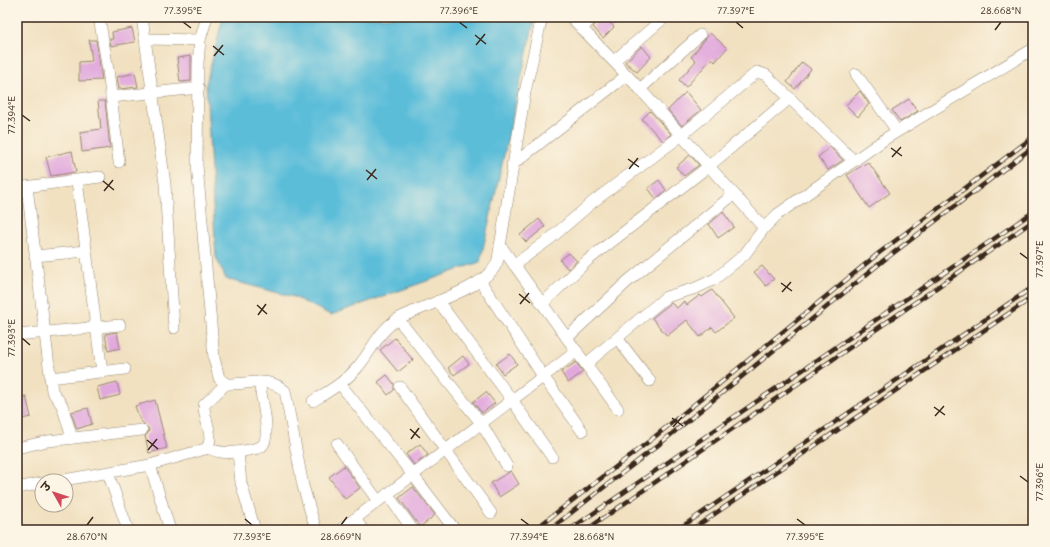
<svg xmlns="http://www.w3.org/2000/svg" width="1050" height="547" font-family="Delius,'Playpen Sans Deva',sans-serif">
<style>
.water{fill:#5bbdd9;stroke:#4b747c}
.building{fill:#e1a8dd}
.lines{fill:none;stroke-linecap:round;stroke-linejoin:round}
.minor-casing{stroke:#968670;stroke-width:12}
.minor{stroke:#fff;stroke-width:11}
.rail-casing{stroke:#3b2a1e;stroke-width:4.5}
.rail{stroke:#fcf5e5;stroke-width:3;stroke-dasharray:9;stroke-linecap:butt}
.ticks{fill:none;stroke:#3b2a1e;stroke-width:1.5}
.neatline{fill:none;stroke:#3b2a1e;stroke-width:1.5}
.ticks-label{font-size:10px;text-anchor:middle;fill:#3b2a1e}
</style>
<rect width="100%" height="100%" fill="#fcf5e5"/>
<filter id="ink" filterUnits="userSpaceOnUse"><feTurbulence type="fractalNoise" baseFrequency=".025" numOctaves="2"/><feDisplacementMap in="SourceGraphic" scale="8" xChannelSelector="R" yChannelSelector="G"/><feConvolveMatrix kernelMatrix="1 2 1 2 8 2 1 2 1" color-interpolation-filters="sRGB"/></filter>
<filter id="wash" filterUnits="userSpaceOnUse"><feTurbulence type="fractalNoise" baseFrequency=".012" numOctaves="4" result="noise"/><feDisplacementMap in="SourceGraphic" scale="16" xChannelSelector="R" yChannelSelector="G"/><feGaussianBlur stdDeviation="0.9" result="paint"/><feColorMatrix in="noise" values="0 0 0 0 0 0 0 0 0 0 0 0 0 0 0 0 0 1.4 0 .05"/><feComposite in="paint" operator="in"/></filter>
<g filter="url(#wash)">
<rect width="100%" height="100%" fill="#f1e1c1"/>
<polygon class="water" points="223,17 535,17 480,262 331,315 294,297 226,279 216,257 206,84"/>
<g id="blocks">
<g class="building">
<polygon points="601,17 604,17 614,27 603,38 593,27"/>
<polygon points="132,28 135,42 111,46 110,39 113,39 112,32"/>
<polygon points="710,33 727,48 715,62 712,58 686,87 679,80 696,61 691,57"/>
<polygon points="89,40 96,40 102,80 79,81 79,62 92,61"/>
<polygon points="642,46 651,57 637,72 625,62"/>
<polygon points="191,56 191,81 180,82 177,58"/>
<polygon points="802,62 811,69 795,89 787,82"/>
<polygon points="135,73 138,87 119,89 117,77"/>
<polygon points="860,91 869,104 858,117 846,105"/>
<polygon points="686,92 701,110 682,126 668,110"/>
<polygon points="909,99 918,111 900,122 892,110"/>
<polygon points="98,101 105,101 110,148 82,152 80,132 101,129"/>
<polygon points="650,111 671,134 663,141 642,119"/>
<polygon points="830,147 843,160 828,170 818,157"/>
<polygon points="72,151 76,172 51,176 46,157"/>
<polygon points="690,155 699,165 684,176 676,167"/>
<polygon points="868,162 890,193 869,208 847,175"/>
<polygon points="659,180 666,190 656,199 648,188"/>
<polygon points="723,212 734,227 718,238 709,224"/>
<polygon points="539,219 545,227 526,242 520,235"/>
<polygon points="569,253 577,261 568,269 560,260"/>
<polygon points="762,266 774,279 766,286 754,272"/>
<polygon points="712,290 734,318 716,332 712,327 700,337 687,320 667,336 652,318 671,303 677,308 684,301 687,305 700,295 702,297"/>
<polygon points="117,332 120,348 108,351 105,334"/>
<polygon points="395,338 413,360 398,372 380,350"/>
<polygon points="510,354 517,364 503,374 496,364"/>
<polygon points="463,356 469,364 454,375 448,368"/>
<polygon points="576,362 583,372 568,383 561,372"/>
<polygon points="387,375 394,384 394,390 388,395 378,382"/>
<polygon points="117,382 120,395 100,400 97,387"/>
<polygon points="486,392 495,403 482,413 473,402"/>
<polygon points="26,396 31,417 17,420 17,398"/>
<polygon points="155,400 167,448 149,453 145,436 148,433 149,429 140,420 135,406"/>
<polygon points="88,408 92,424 77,429 71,412"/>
<polygon points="420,444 428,455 414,465 406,454"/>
<polygon points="344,466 360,488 345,499 329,477"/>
<polygon points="511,471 519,484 499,497 491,483"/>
<polygon points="413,487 435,515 420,527 399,498"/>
</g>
</g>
</g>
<g filter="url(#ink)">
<use href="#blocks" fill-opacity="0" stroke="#968670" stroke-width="1"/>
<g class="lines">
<g class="minor-casing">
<g id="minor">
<polyline points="99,17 108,70 119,162"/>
<polyline points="142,17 165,184 174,328"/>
<path d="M207 17 200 40 198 63 197 165 214 358 219 378 226 384C247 385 268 375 285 391L303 486 316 530"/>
<polyline points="571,17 640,89 764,228"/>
<polyline points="582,28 593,17"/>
<polyline points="146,39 200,40"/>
<polyline points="614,61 665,17"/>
<polyline points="856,74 897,131"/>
<polyline points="640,89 700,35"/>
<polyline points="111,97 199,88"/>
<polyline points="512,165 627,75"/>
<polyline points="77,181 102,372"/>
<polyline points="27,187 52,391 62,405 72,438"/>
<polyline points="17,188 100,177"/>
<polyline points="500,245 618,409"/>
<polyline points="35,256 86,251"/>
<polyline points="514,265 551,238 594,201 682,135 757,72 766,75 854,161"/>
<polyline points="481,282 543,376 582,431"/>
<polyline points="438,301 512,400 552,457"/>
<polyline points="542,304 588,260 709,166 790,98"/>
<polyline points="398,319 481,423 507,466"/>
<polyline points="17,335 120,325"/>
<polyline points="567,338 628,281 734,194"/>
<polyline points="617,338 650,381"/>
<polyline points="586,364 666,297 696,288 715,279 745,254 764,228 778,214 888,137 1033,49"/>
<polyline points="50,378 125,369"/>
<polyline points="340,384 413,475 455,530"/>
<polyline points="400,387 491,513"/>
<path d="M313 401C329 391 345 382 357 368 372 351 378 331 398 319 422 305 493 287 498 259L525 92 542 17"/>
<polyline points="337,444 378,501"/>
<polyline points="17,448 48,441 142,430"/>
<path d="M208 448C220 454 230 453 244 451 249 450 257 449 262 446 272 437 261 395 259 382"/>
<polyline points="238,452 241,483 255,530"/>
<polyline points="150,465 170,530"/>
<polyline points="108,473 128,530"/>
<path d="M58 481 150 465 205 449C217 441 203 418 204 405L226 384"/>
<polyline points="17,488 42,483"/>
<polyline points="387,494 413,530"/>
<polyline points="355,519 363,530"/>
<polyline points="340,530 577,351"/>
</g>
</g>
<use href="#minor" class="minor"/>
<g class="rail-casing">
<g id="rail">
<polyline points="534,530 652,439 879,253 1033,137"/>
<polyline points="549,530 657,446 884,260 1033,147"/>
<polyline points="569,530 1033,212"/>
<polyline points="586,530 1033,221"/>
<polyline points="677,530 1033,287"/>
<polyline points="691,530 1033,297"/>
</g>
</g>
<use href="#rail" class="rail"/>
</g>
</g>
<path class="ticks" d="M183 22 191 28M459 22 467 28M736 22 743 28M995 30 1001 22M475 35 486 44M476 45 485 34M213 46 224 55M214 56 223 45M22 115 30 121M891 148 902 156M892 157 901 147M628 159 639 167M629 169 638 158M366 170 377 179M367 180 376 169M103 181 114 190M104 191 113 180M1020 253 1028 259M781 283 792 291M782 292 791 282M519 294 530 303M520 304 529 293M257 305 267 314M258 315 266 304M22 338 30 345M934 407 945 415M935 416 944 406M672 418 683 426M673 427 682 417M410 429 420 438M411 439 419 428M147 440 158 449M148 450 157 439M1020 476 1028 482M245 519 252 525M521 519 529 525M797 519 805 525M87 525 93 517M341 525 347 517M594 525 600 517"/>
<rect width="1050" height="547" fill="none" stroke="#fcf5e5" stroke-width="44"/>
<g transform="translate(54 493) rotate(309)"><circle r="19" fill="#fcf5e5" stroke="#afa495"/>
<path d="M0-3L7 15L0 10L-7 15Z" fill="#d1495b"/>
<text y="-6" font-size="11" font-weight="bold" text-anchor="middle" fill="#3b2a1e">उ</text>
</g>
<rect x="22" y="22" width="1006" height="503" class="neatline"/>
<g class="ticks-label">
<text x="183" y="14">77.395°E</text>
<text x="459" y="14">77.396°E</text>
<text x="736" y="14">77.397°E</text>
<text x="1001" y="14">28.668°N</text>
<text transform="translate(11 115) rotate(-90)" y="4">77.394°E</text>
<text transform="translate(1039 259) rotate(-90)" y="4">77.397°E</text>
<text transform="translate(11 338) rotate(-90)" y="4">77.393°E</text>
<text transform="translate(1039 482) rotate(-90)" y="4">77.396°E</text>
<text x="87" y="540">28.670°N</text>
<text x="252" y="540">77.393°E</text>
<text x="341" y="540">28.669°N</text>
<text x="529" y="540">77.394°E</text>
<text x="594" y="540">28.668°N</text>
<text x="805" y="540">77.395°E</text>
</g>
</svg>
